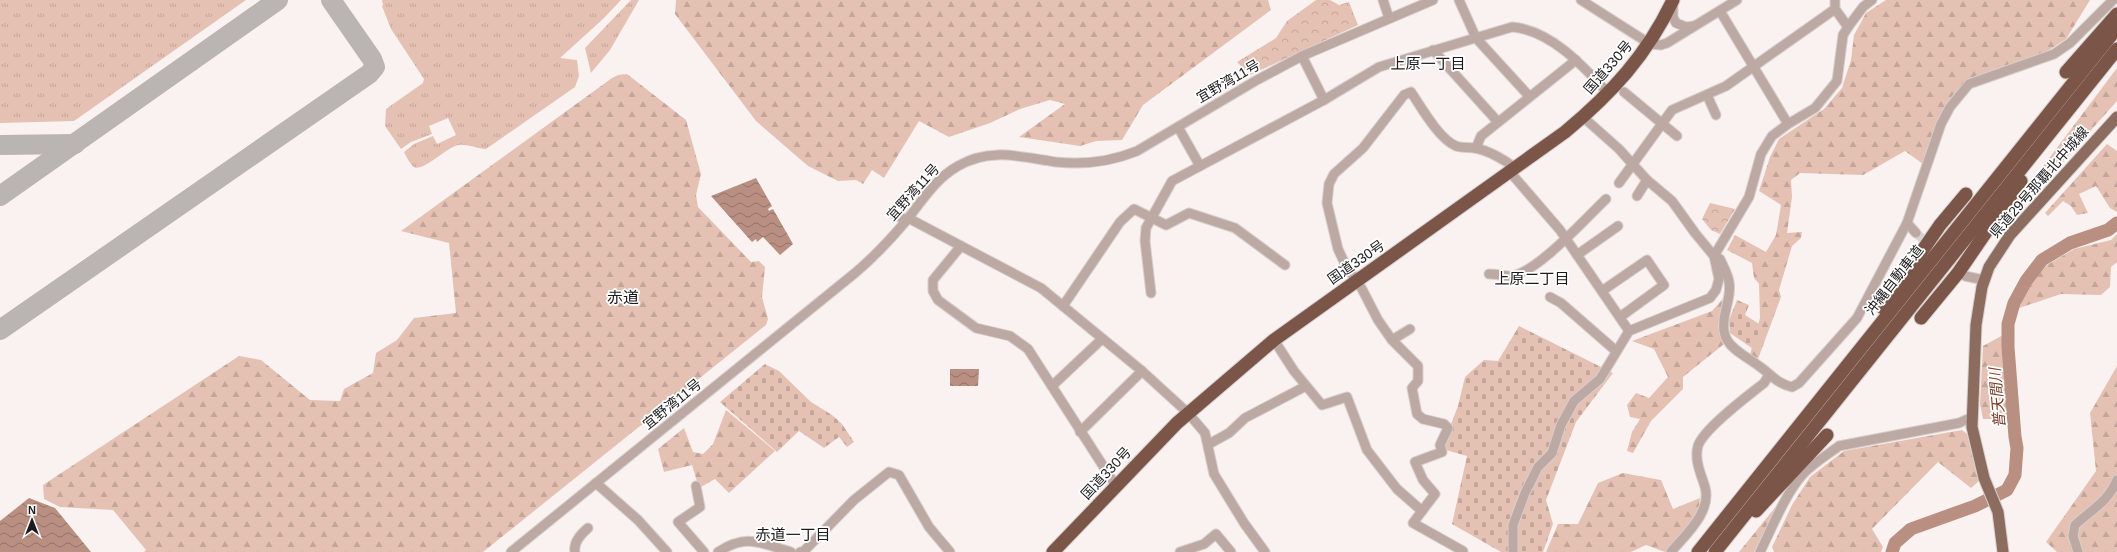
<svg xmlns="http://www.w3.org/2000/svg" width="2117" height="552" font-family="Arial,'Noto Sans JP',sans-serif">
<style>
.grass{fill:url(#grass-tufts)}
.forest{fill:url(#forest-firs)}
.cemetery{fill:url(#cemetery-stones)}
.park{fill:url(#park-crowns)}
.water{fill:url(#water-waves)}
.lines{fill:none;stroke-linecap:round;stroke-linejoin:round}
.river{stroke:#b88f81;stroke-width:13}
.taxiway{stroke:#bab4b3;stroke-width:20}
.minor-tunnel{stroke:#d8d2d0;stroke-width:9;stroke-dasharray:9 4.5;stroke-linecap:butt}
.minor-casing{stroke:#d6cfce;stroke-width:11}
.major-casing{stroke:#d6cfce;stroke-width:13}
.highway-casing{stroke:#d6cfce;stroke-width:15}
.minor{stroke:#bda9a3;stroke-width:9}
.major{stroke:#8d6c60;stroke-width:11}
.highway{stroke:#7b5548;stroke-width:13}
.labels{text-anchor:middle;dominant-baseline:central;stroke-width:3.5;stroke-linejoin:round;paint-order:stroke}
.street-label{font-size:14px;fill:#1c1a1a;stroke:#fff}
.neighbourhood-label{font-size:15px;fill:#1c1a1a;stroke:#fff}
.water-label{font-size:15px;font-style:italic;fill:#773f2a;stroke:#fff}
.quarter-label{font-size:16px;fill:#1c1a1a;stroke:#fff}
</style>
<defs>
<pattern id="grass-tufts" width="24" height="20" patternUnits="userSpaceOnUse"><rect width="24" height="20" fill="#e5c1b4"/><path d="M3 7l-1-3M5 7V3M7 7l1-3M15 17l-1-3M17 17v-4M19 17l1-3" fill="none" stroke="#c4a59a"/></pattern>
<pattern id="forest-firs" width="22" height="20" patternUnits="userSpaceOnUse"><rect width="22" height="20" fill="#e5c1b4"/><path d="M5 1l3.5 6h-7zM16 11l3.5 6h-7z" fill="#c4a59a"/></pattern>
<pattern id="cemetery-stones" width="16" height="16" patternUnits="userSpaceOnUse"><rect width="16" height="16" fill="#e5c1b4"/><path d="M2 7V4a2 2 0 0 1 4 0v3zM10 15v-3a2 2 0 0 1 4 0v3z" fill="#c4a59a"/></pattern>
<pattern id="park-crowns" width="20" height="18" patternUnits="userSpaceOnUse"><rect width="20" height="18" fill="#e5c1b4"/><path d="M2 6a3 3 0 1 1 6 0M12 15a3 3 0 1 1 6 0" fill="none" stroke="#c4a59a"/></pattern>
<pattern id="water-waves" width="16" height="10" patternUnits="userSpaceOnUse"><rect width="16" height="10" fill="#b88f81"/><path d="M0 5q4-4 8 0t8 0" fill="none" stroke="#957469"/></pattern>
</defs>
<rect width="100%" height="100%" fill="#f9f2f0"/>
<g class="grass">
<polygon points="0,0 246,0 74,121 0,123"/>
<path d="M382 0H621L603 19 560 58 577 60 579 76 575 87 486 149C476 149 465 142 455 146 446 149 422 172 414 167 410 164 406 156 404 152L414 144 433 136 437 144 456 135 448 118 429 126 432 134 411 142 401 149 385 126 386 109 423 83 424 79 391 29 382 6 383 5Z"/>
<polygon points="631,0 639,0 610,50 591,73 585,48"/>
</g>
<g class="forest">
<polygon points="676,0 1268,0 1271,10 1143,105 1122,140 1096,141 1080,146 1019,137 1065,104 1050,100 1020,109 990,123 949,137 919,121 884,178 872,170 863,184 856,180 838,181 808,166 756,121 675,14"/>
<polygon points="1886,0 2090,0 2066,39 2040,56 1967,80 1923,164 1905,151 1863,175 1800,173 1791,180 1792,197 1787,233 1802,232 1801,238 1792,246 1779,290 1781,297 1758,359 1750,355 1760,318 1759,284 1754,278 1752,263 1727,250 1735,235 1766,252 1776,235 1781,205 1759,191 1770,157 1779,139 1824,109 1842,88 1851,60 1854,35 1866,13"/>
<polygon points="2117,68 2117,101 1997,235 1993,233"/>
<polygon points="627,74 686,120 701,174 696,195 698,207 751,262 759,261 765,267 762,297 768,319 766,325 483,552 144,552 146,550 113,510 60,507 44,499 43,485 239,356 261,360 310,400 340,401 344,389 373,373 376,353 397,340 414,318 456,313 449,243 401,231 612,78 618,75"/>
<polygon points="2107,144 2117,151 2117,212 2110,208 2096,186 2079,194 2088,213 2077,215 2071,206 2063,201 2048,216 2045,213"/>
<polygon points="2117,234 2117,262 2111,267 2110,287 2101,295 2061,294 2019,308 2028,286 2047,265 2074,249 2111,240"/>
<polygon points="1726,295 1718,326 1724,344 1683,377 1683,389 1651,421 1633,453 1627,451 1632,432 1640,419 1630,417 1627,405 1636,393 1649,398 1668,377 1654,349 1632,341 1712,311"/>
<polygon points="2003,335 2010,419 1983,419 1980,404 1983,346"/>
<polygon points="2117,366 2117,552 2057,552 2046,542 2096,471 2090,413"/>
<polygon points="726,410 775,451 729,493 715,479 699,488 692,465 664,472 658,449 684,428 693,452 703,454 713,444"/>
<polygon points="1962,430 1967,434 1979,481 1971,488 1938,462 1872,529 1883,547 1881,552 1774,552 1772,547 1792,505 1810,477 1844,451"/>
<polygon points="1623,473 1661,480 1673,509 1700,498 1698,513 1665,552 1646,545 1631,552 1546,552 1558,524 1578,524 1598,483"/>
<polygon points="1782,499 1754,552 1739,552"/>
</g>
<g class="cemetery">
<polygon points="1737,300 1749,305 1745,315 1764,327 1753,349 1730,333 1729,320"/>
<polygon points="1519,326 1613,373 1576,422 1546,500 1553,524 1543,552 1501,552 1452,524 1467,456 1446,450 1443,445 1458,406 1465,377 1484,360 1498,361"/>
<polygon points="765,364 779,371 811,402 832,415 842,424 854,442 847,447 839,437 824,448 799,431 777,452 720,402"/>
</g>
<g class="park">
<polygon points="1316,0 1330,0 1339,5 1349,2 1358,25 1250,75 1237,62 1276,38 1287,21"/>
<polygon points="1710,203 1735,209 1720,234 1711,230 1702,219"/>
</g>
<g class="water">
<polygon points="756,178 772,206 768,209 769,211 773,209 793,244 780,255 763,237 757,242 756,239 752,242 711,196"/>
<polygon points="950,369 979,369 978,386 950,386"/>
<polygon points="29,498 55,508 91,552 0,552 0,521"/>
</g>
<g class="lines">
<polyline class="river" points="1892,552 1895,543 1911,529 1975,506 2007,490 2015,475 2017,448 2015,437 2008,347 2008,324 2014,303 2026,281 2042,260 2070,243 2108,230 2117,223"/>
<g class="taxiway">
<polyline points="0,145 75,144"/>
<polyline points="0,196 278,0"/>
<polyline points="0,330 369,74 375,67 372,59 331,0"/>
</g>
<polyline class="minor-tunnel" points="1916,233 1963,274"/>
<g class="minor-casing">
<g id="minor">
<polyline points="1383,0 1389,18"/>
<polyline points="1459,0 1476,38 1529,96"/>
<polyline points="1581,0 1650,44 1661,45 1667,43 1737,0"/>
<polyline points="1673,3 1673,17 1676,23 1686,27 1694,26"/>
<polyline points="1720,11 1788,124"/>
<polyline points="1848,27 1863,7 1872,0"/>
<polyline points="1433,50 1498,122"/>
<polyline points="1302,56 1324,100"/>
<polyline points="1624,92 1677,136"/>
<polyline points="1707,95 1716,115"/>
<path d="M1583 117 1619 149 1647 180 1672 201 1695 233 1714 256 1720 259C1723 266 1728 274 1729 282 1731 291 1728 300 1726 309 1717 344 1734 348 1759 366 1772 375 1776 383 1792 387L1799 383 1857 318 1907 223 1941 124 1950 107 1969 84 2054 54 2070 43 2113 0"/>
<polyline points="1178,127 1200,166"/>
<polyline points="1476,148 1481,136 1576,60"/>
<polyline points="1510,172 1560,230 1629,331"/>
<polyline points="1619,183 1672,110 1726,86 1835,9"/>
<polyline points="1637,196 1647,180"/>
<polyline points="895,215 906,220"/>
<polyline points="908,218 1041,288 1142,371 1188,413 1205,433 1214,474 1244,523 1265,552"/>
<polyline points="1907,223 1916,233"/>
<polyline points="961,246 933,280 933,291 938,300 976,328 1010,336 1028,349 1116,486"/>
<polyline points="1577,255 1618,226"/>
<path d="M1489 274C1496 274 1504 276 1511 276 1537 273 1586 218 1606 199"/>
<polyline points="1965,276 1984,280"/>
<polyline points="1602,291 1647,260 1664,285 1620,317"/>
<path d="M1151 293 1145 241 1146 228 1172 181 1324 100 1379 67 1512 27C1551 30 1584 67 1609 94"/>
<polyline points="1550,297 1561,303 1616,351"/>
<polyline points="1063,306 1120,222 1134,209 1166,225 1189,213 1235,228 1285,265"/>
<path d="M1410 329 1392 340 1378 320 1362 289 1345 264 1338 249 1327 203 1329 184 1334 174 1363 148 1404 95 1411 92C1421 107 1439 139 1456 146 1461 148 1469 147 1474 148 1488 150 1505 160 1515 168"/>
<polyline points="1274,340 1294,371 1322,405 1347,397 1367,450 1397,489 1422,511 1413,523 1463,551"/>
<polyline points="1392,340 1418,366 1418,381 1412,388 1417,414 1423,419 1444,424 1448,428 1440,445 1442,452 1415,462 1423,480 1435,494 1422,511"/>
<polyline points="1052,386 1102,339"/>
<polyline points="1080,432 1142,371"/>
<polyline points="1209,444 1229,433 1245,418 1306,386"/>
<polyline points="596,483 638,520 667,552"/>
<polyline points="696,486 700,507 678,522 704,552"/>
<path d="M511 552 855 273C874 257 890 240 906 221 922 201 935 179 958 166 990 147 1021 157 1056 162 1084 165 1110 162 1137 151L1257 80 1302 56 1433 0"/>
<path d="M575 552C573 542 581 534 588 528"/>
<path d="M718 552C747 533 760 543 791 552"/>
<polyline points="800,552 804,551 854,500 889,472 899,475 929,527 950,552"/>
<polyline points="1180,552 1204,544 1216,534 1231,552"/>
<polyline points="1513,552 1513,525 1525,493 1538,467 1552,453 1561,425 1574,401 1600,379 1629,331 1710,298 1716,290 1719,279 1714,256 1749,197 1761,154 1772,136 1788,124 1815,108 1837,81 1843,35 1848,27 1835,9 1835,0"/>
<path d="M1671 552C1685 535 1712 512 1705 487 1701 474 1694 460 1698 446 1703 429 1749 395 1764 383L1769 375"/>
<path d="M1760 552C1772 528 1785 494 1803 474 1814 463 1827 455 1839 446L1959 423 1972 417"/>
<path d="M2078 552 2073 536 2075 525C2091 510 2108 502 2117 480"/>
</g>
</g>
<g class="major-casing">
<polyline id="major" points="2003,552 1998,512 1984,478 1972,427 1976,325 1982,287 1989,267 2010,235 2117,117"/>
</g>
<g class="highway-casing">
<g id="highway">
<polyline points="2066,72 2117,14"/>
<polyline points="1883,308 1940,225 1966,194"/>
<polyline points="1921,318 1958,273 2021,181"/>
<polyline points="1756,511 1827,435"/>
<path d="M1053 552 1177 423 1274 340 1565 132C1612 93 1647 55 1673 0"/>
<polyline points="1698,552 2117,28"/>
<polyline points="1715,552 2117,49"/>
</g>
</g>
<use href="#minor" class="minor"/>
<use href="#major" class="major"/>
<use href="#highway" class="highway"/>
</g>
<g class="labels">
<g class="street-label">
<text transform="translate(1608 67) rotate(-49)">国道330号</text>
<text transform="translate(1228 81) rotate(-30)">宜野湾11号</text>
<text transform="translate(2039 182) rotate(-49)">県道29号那覇北中城線</text>
<text transform="translate(913 192) rotate(-48)">宜野湾11号</text>
<text transform="translate(1356 262) rotate(-35)">国道330号</text>
<text transform="translate(1894 280) rotate(-52)">沖縄自動車道</text>
<text transform="translate(672 404) rotate(-39)">宜野湾11号</text>
<text transform="translate(1106 473) rotate(-47)">国道330号</text>
</g>
<g class="neighbourhood-label">
<text x="1428" y="63">上原一丁目</text>
<text x="1532" y="278">上原二丁目</text>
<text x="793" y="534">赤道一丁目</text>
</g>
<g class="water-label">
<text transform="translate(1997 398) rotate(-95)">普天間川</text>
</g>
<g class="quarter-label">
<text x="623" y="297">赤道</text>
</g>
</g>
<g transform="translate(32 520)" stroke="#ffffff" stroke-width="3" paint-order="stroke">
<path d="M0-3L7 15L0 10L-7 15Z" fill="#1c1a1a"/>
<text y="-6" font-size="11" font-weight="bold" text-anchor="middle" fill="#1c1a1a">N</text>
</g>
</svg>
